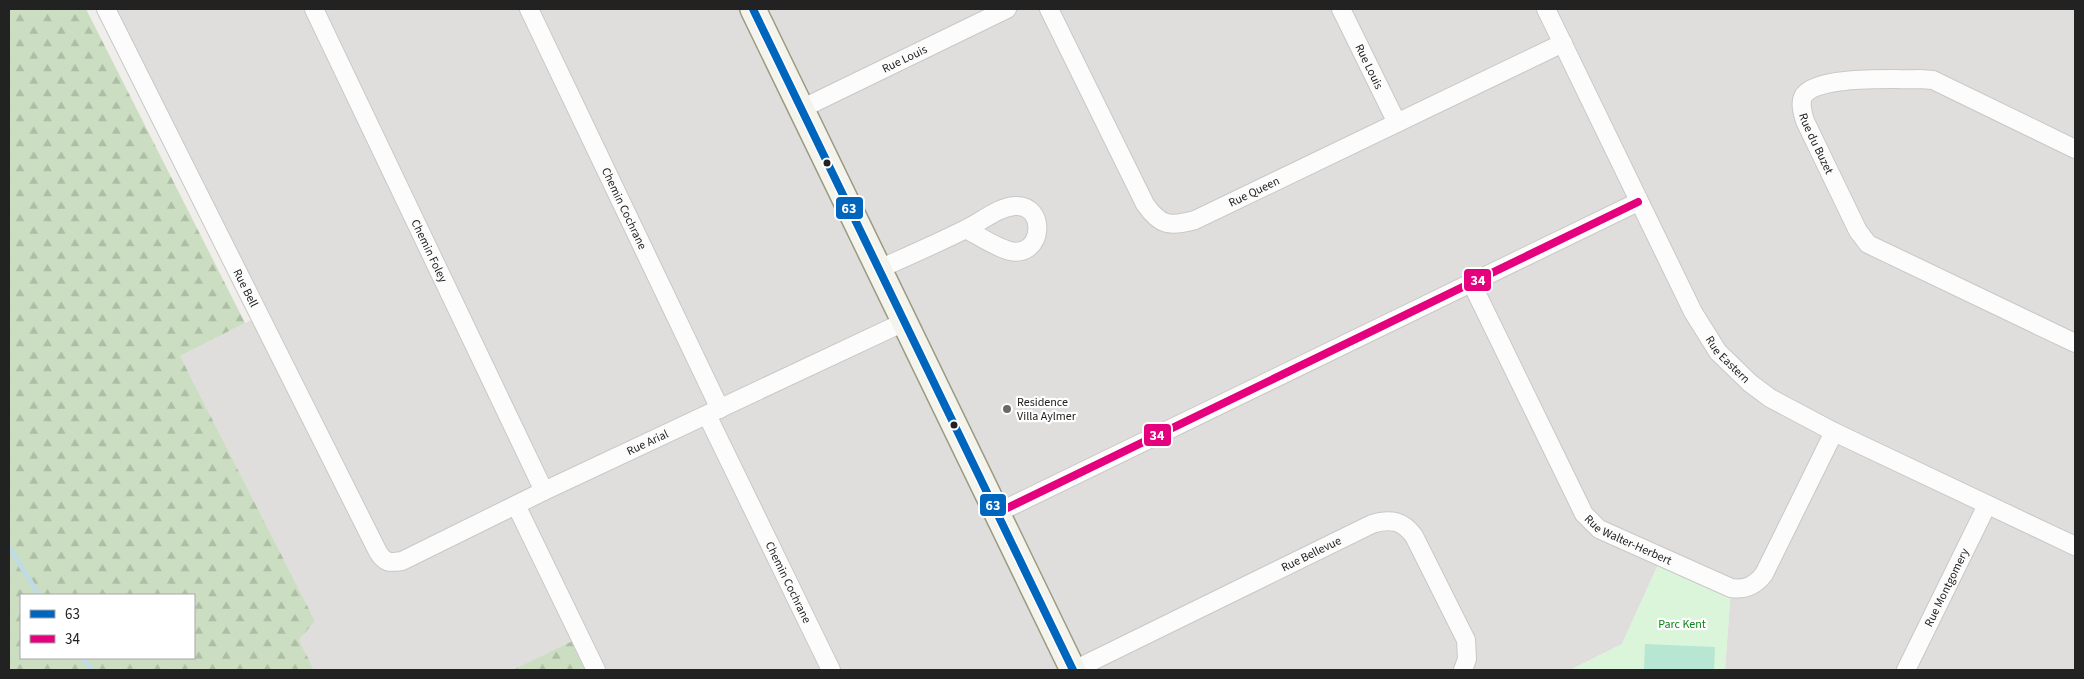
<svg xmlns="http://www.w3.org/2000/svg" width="2084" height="679" font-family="'Source Sans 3',sans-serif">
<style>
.residential{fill:#dfdedc}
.forest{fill:url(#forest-firs);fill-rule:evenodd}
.park{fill:#daf5da}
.pitch{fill:#b7e6d2}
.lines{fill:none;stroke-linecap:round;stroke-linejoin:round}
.stream{stroke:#bfdbe3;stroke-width:5}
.street-casing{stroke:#c9c8c7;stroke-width:20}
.secondary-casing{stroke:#999a82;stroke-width:28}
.street{stroke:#fdfcfc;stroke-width:18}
.secondary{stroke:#f4f4ed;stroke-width:25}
.bus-1-casing{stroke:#fff;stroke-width:11}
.bus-2-casing{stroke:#fff;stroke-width:11}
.bus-1{stroke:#0065bd;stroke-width:8}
.bus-2{stroke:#e5007d;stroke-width:8}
.bus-dot{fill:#222;stroke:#fff;stroke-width:2}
.poi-dot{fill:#6a6968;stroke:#fff;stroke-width:2}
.labels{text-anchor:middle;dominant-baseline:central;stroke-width:4.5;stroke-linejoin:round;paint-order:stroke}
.street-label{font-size:12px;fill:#222;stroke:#fff}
.poi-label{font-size:12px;fill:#222;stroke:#fff;text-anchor:start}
.park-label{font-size:12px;fill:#0c8416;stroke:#fff}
.line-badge{stroke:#fff;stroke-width:2}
.badge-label{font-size:14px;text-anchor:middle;font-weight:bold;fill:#fff}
</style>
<defs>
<pattern id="forest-firs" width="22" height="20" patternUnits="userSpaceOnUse" patternTransform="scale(1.25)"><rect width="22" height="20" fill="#cbdec1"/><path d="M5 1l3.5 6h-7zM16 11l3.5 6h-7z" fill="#aebea6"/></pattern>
</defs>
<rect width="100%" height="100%" fill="#f0eeeb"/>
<polygon class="residential" points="106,9 2075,9 2075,670 1725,670 1731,588 1661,558 1622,644 1574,668 1575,670 314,670 299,640 315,621 180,356 259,316"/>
<g class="forest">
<path d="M9 9H86L245 323 180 356 315 621 299 640 314 670H9ZM21 595H194V658H21Z"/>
<polygon points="581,637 596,670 513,670"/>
</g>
<polygon class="park" points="1661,558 1731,588 1725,670 1575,670 1574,668 1622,644"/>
<polygon class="pitch" points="1645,644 1715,647 1714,670 1644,670"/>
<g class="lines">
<g class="stream">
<polyline points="9,547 39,595"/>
<polyline points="83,658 92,670"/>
</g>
<g class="street-casing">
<g id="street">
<path id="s1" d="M106 9 378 552C385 563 389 563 402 561L544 491 904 322"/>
<path id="s2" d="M314 9 544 491"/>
<path id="s3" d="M529 9 720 409"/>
<path id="s4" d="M1049 9 1145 204C1160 226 1170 227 1195 220L1563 43"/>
<path id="s5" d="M1341 9 1397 123"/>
<path id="s6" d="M1546 9 1693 312 1718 352 1750 383 1770 398 1834 432 2075 546"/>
<path id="s7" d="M801 109 1007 9"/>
<path id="s8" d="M2075 149 1933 80 1920 79C1895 80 1819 75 1804 95 1799 103 1803 114 1805 121L1858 231 1868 244 2075 343"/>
<path d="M879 269C908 256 938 243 966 229 981 222 998 207 1015 206 1047 204 1044 258 1010 251 995 247 979 236 966 229"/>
<path id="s9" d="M1471 282 1584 514 1599 529 1731 588C1745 590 1755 586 1764 574L1834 432"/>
<path id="s10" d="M707 415 831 670"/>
<polyline points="516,505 596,670"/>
<polyline points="997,513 1638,202"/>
<path id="s11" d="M1074 670 1372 524C1391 518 1403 521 1414 536L1466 640 1467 659 1463 670"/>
<path id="s12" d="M1906 670 1987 505"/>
</g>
</g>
<g class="secondary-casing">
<polyline id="secondary" points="753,9 1073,670"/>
</g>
<use href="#street" class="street"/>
<use href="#secondary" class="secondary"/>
<g class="bus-1-casing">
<polyline id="bus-1" points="753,9 1073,670"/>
</g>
<g class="bus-2-casing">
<polyline id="bus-2" points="997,513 1638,202"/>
</g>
<use href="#bus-1" class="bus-1"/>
<use href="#bus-2" class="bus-2"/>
</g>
<g class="bus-dot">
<circle cx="827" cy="163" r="4.5"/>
<circle cx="954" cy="425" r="4.5"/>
</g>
<circle class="poi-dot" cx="1007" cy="409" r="5"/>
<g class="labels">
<g class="street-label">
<text stroke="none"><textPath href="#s7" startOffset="115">Rue Louis</textPath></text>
<text stroke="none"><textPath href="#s5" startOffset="64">Rue Louis</textPath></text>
<text stroke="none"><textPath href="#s8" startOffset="342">Rue du Buzet</textPath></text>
<text stroke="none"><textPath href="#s4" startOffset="341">Rue Queen</textPath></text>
<text stroke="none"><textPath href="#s3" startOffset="221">Chemin Cochrane</textPath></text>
<text stroke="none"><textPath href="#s2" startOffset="268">Chemin Foley</textPath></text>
<text stroke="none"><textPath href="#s1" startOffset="312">Rue Bell</textPath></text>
<text stroke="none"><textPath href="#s6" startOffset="396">Rue Eastern</textPath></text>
<text stroke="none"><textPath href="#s1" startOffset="908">Rue Arial</textPath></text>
<text stroke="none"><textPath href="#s9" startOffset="310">Rue Walter-Herbert</textPath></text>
<text stroke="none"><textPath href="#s11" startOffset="264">Rue Bellevue</textPath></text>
<text stroke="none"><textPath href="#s10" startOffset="186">Chemin Cochrane</textPath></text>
<text stroke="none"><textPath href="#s12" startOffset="92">Rue Montgomery</textPath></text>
</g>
<g class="poi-label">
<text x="1017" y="402">Residence<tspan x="1017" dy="14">Villa Aylmer</tspan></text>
</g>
<g class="park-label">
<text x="1682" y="624">Parc Kent</text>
</g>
</g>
<g class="line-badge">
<rect x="835" y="196" width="29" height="24" rx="5" fill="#0065bd"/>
<rect x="1463" y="268" width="29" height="24" rx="5" fill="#e5007d"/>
<rect x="1143" y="423" width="29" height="24" rx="5" fill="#e5007d"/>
<rect x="979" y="493" width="28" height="24" rx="5" fill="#0065bd"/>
</g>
<g class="badge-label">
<text x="849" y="213">63</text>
<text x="1478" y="285">34</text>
<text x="1157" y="440">34</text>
<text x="993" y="510">63</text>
</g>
<rect width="2084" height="679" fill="none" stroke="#222222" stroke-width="20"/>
<rect x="20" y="594" width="175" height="65" fill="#ffffff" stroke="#a7a7a7"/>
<rect x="30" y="610" width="25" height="8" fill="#0065bd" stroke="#a7a7a7"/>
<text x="65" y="619" font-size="15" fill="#222222">63</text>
<rect x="30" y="635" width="25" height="8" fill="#e5007d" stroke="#a7a7a7"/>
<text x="65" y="644" font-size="15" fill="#222222">34</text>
</svg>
